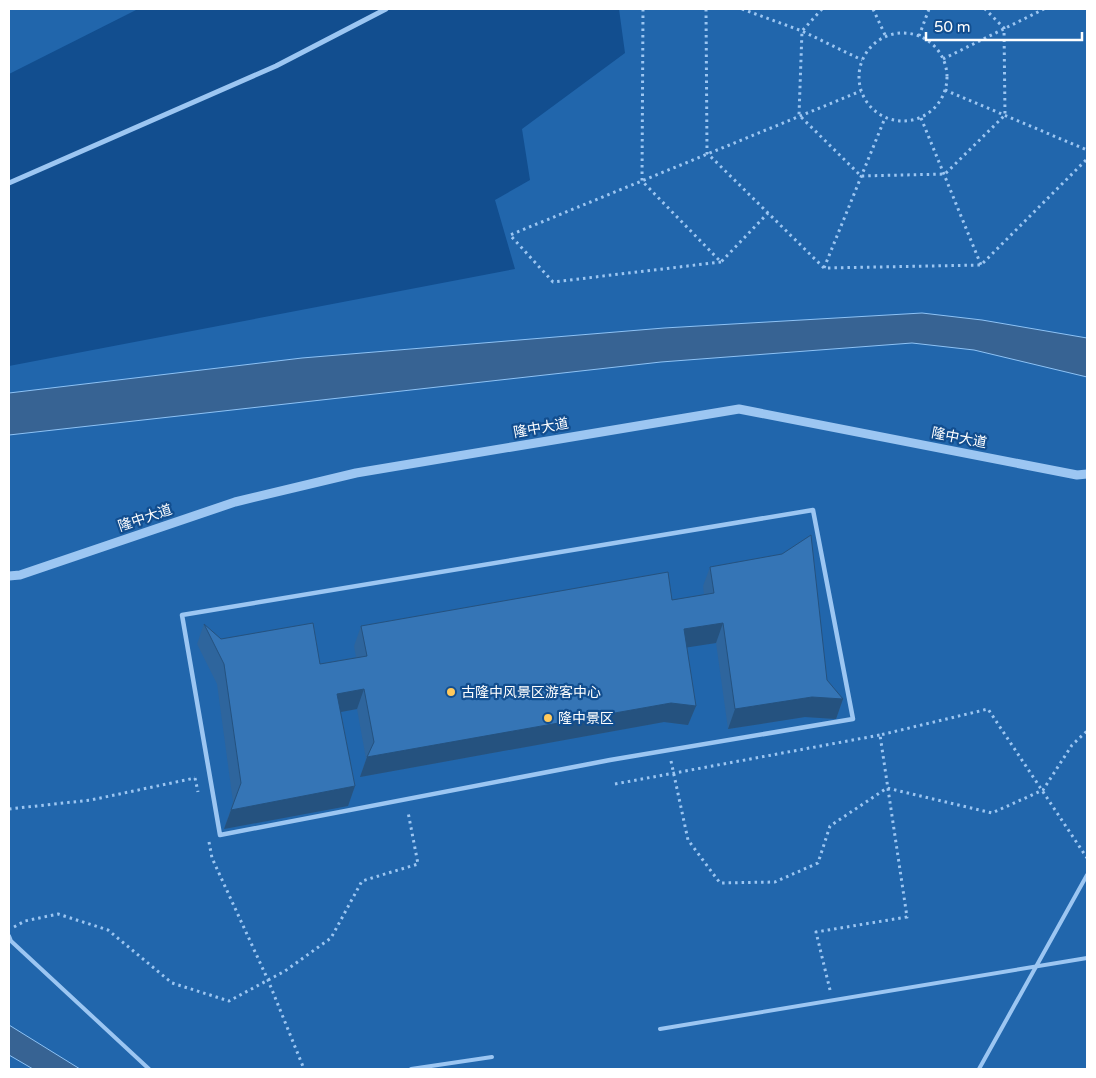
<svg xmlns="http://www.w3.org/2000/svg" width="1096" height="1078" font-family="'Varela Round','Noto Sans SC',sans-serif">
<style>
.green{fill:#2166ac}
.water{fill:#376393;stroke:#8dc2f5}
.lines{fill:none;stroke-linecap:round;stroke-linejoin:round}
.path{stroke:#9cc6f2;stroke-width:3;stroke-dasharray:2.5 4;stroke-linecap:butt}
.service{stroke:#9cc6f2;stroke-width:4}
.pedestrian{stroke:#9cc6f2;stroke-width:4.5}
.minor{stroke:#9cc6f2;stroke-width:5}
.tertiary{stroke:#9cc6f2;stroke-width:9}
.wall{fill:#2e659d}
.shaded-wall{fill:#25527f}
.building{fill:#3575b6;stroke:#25527f}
.poi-dot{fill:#ffc95c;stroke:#124e8f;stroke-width:2}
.labels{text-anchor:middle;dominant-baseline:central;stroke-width:4.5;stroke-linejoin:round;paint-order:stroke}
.street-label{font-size:14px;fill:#fff;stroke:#124e8f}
.poi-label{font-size:14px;fill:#fff;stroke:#124e8f;text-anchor:start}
</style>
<rect width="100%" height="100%" fill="#124e8f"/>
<g class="green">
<polygon points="9,9 138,9 9,74"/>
<polygon points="619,9 1087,9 1087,1069 9,1069 9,366 515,269 495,200 530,180 522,129 625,53"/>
</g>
<g class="water">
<polygon points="922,313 982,320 1087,338 1087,377 974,350 912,343 661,362 9,435 9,393 302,358 664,328"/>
<polygon points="9,1025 80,1069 33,1069 9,1055"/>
</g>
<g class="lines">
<g class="path">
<polyline points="643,9 642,181 721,262 768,213"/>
<polyline points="706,9 707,153 824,268 981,265 1087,159"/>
<polyline points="742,9 802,31 862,60"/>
<polyline points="822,9 802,31 799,115 861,176 945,174 1005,115 1004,28 985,9"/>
<polyline points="873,9 886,37"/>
<circle cx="903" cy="77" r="44"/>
<polyline points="919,36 929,9"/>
<polyline points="943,59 1044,9"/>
<polyline points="945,90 1087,150"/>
<polyline points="921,118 981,265"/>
<polyline points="721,262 553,282 510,235 861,91"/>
<polyline points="824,268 885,118"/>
<polyline points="671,761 688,840 720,883 775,882 818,863 830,826 887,788 992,813 1043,790 1072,745 1087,731"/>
<polyline points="195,778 198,792"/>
<polyline points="615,784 880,735"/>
<polyline points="9,809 91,800 195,778"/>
<polyline points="209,842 212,858 268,980 304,1069"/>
<polyline points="14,927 25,921 58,914 108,930 172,983 229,1001 285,971 331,938 362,881 418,864 408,812"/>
<polyline points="830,990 816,932 907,917 880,735 988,709 1087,858"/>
</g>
<g class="service">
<polyline points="9,936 11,941 149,1069"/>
<polyline points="660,1029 1087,958"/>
<polyline points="411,1069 492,1057"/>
<polyline points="979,1069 1087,875"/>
</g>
<polygon class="pedestrian" points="813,510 853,719 610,760 220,835 182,615"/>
<polyline class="minor" points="9,183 276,66 386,9"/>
<polyline class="tertiary" points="9,576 20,575 235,502 356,473 739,409 1077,475 1087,474"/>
</g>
<polygon class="wall" points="710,567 827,680 843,699 836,719 805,717 728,729 716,643 687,647 696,706 688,725 664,722 360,777 366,759 357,709 341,712 355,786 348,806 224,829 233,802 217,684 197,644 204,624 221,639 320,664 356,657 354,646 361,626 672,600 704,595 703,586"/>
<g class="shaded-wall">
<polygon points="723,623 716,643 677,649 684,629"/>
<polygon points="364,689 357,709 330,714 337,694"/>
<polygon points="812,697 843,699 836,719 805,717 728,729 735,709"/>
<polygon points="671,703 696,706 688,725 664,722 360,777 367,757"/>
<polygon points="355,786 348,806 224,829 231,810"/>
</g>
<polygon class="building" points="811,535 827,680 843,699 812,697 735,709 723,623 684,629 696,706 671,703 367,757 374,742 364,689 337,694 355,786 231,810 241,783 224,664 204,624 221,639 313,623 320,664 367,656 361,626 668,572 672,600 714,593 710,567 782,554"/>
<g class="poi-dot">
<circle cx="451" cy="692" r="5"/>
<circle cx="548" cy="718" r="5"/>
</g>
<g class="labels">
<g class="street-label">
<text transform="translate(541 428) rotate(-10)">隆中大道</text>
<text transform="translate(959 438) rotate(11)">隆中大道</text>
<text transform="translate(145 518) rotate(-19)">隆中大道</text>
</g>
<g class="poi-label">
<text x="461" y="692">古隆中风景区游客中心</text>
<text x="558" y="718">隆中景区</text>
</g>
</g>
<rect width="1096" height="1078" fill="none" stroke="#ffffff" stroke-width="20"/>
<path d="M926 32v8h156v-8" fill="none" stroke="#ffffff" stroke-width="2.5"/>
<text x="934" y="32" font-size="15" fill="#ffffff" stroke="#124e8f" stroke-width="4" paint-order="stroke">50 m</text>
</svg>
